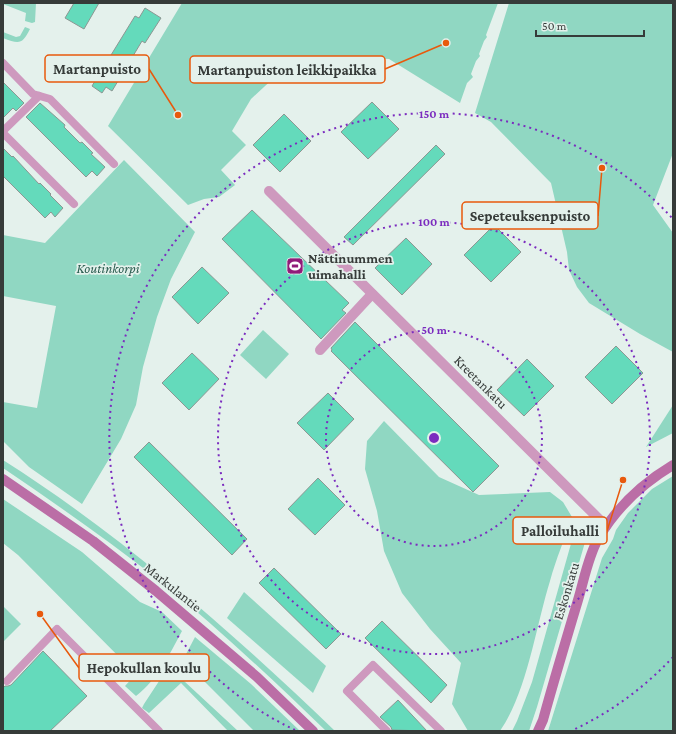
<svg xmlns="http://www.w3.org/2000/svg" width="676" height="734" font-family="'Crimson Pro',serif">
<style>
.green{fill:#90d7c2}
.building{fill:#64dabb;stroke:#8c9793}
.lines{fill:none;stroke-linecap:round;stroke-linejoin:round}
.lane{stroke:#ce99be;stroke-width:8}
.street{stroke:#ce99be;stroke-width:10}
.secondary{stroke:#bb6ea6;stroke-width:10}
.ring{fill:none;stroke:#7b2cbf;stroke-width:2;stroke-dasharray:2 4}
.labels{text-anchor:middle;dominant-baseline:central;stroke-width:3.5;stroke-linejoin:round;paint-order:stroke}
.poi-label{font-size:14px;font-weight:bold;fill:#363b39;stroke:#e4f1ec;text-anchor:start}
.park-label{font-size:14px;font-style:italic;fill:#2a5c4f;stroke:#e4f1ec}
.street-label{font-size:14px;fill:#363b39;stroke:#e4f1ec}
.centre{fill:#7b2cbf;stroke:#e4f1ec;stroke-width:2}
.ring-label{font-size:12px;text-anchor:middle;font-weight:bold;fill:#7b2cbf;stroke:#e4f1ec;stroke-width:3.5;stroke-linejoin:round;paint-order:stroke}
.leader{fill:none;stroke:#e8590c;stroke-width:1.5}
.callout-dot{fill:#e8590c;stroke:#e4f1ec;stroke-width:1.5}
.callout{fill:#e4f1ec;stroke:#e8590c;stroke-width:1.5}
.callout-label{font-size:15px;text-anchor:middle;font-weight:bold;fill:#363b39}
</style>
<rect width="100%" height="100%" fill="#e4f1ec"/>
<g class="green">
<polygon points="3,3 36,3 35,22 32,23 25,21 26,13 3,4"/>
<polygon points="182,3 498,3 486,35 487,37 484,41 479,54 480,56 476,61 471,74 473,77 467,83 460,103 389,59 339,56 310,60 278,74 251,99 232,131 246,145 221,170 235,185 219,197 204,199 188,205 108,126"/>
<polygon points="509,3 673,3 673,153 653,205 673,233 673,352 640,334 589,303 577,287 569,270 567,252 551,183 491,122 475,113"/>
<path d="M25 27 30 29C22 45 19 44 3 38V32L16 37 20 36Z"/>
<polygon points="124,160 195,232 171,279 157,317 143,367 136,405 121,439 82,504 29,467 3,441 3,402 37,408 56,306 3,296 3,235 45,243"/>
<polygon points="263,330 289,354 266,379 240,355"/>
<polygon points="673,405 673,433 646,447"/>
<path d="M384 421 439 477 479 495 550 492 563 502 572 517C565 538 556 559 550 581 536 626 527 692 500 731H468L452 704 461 663 430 629 402 593 384 551 377 511 365 469 367 441Z"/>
<path d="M3 460C124 537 232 632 335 731H326C272 679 218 628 160 581 109 541 56 504 3 468Z"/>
<polygon points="673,476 673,731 548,731 602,558 613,539 616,530 628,513 652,489"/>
<path d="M3 499 82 552 140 602 162 612 182 631C169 655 158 679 136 696L125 686 136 674 18 555 3 543Z"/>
<polygon points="585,519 587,524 588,532 537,707 529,731 512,731 517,721 532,682 574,533 580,524"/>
<polygon points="244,592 326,666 313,693 227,618"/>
<polygon points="3,606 21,624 3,642"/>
<polygon points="195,637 251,684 300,731 254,731 183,660"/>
<polygon points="167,669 171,669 238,731 228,731 181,683 149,713 142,708 144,704"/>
</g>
<g class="building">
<polygon points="74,3 99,3 84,29 65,18"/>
<polygon points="145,8 161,18 145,43 142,41 112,91 106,87 102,93 92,86 135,16 139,18"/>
<polygon points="3,82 24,103 16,111 13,108 3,118"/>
<polygon points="372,102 399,129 368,159 341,132"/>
<polygon points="40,103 65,125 64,127 80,143 82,142 93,153 91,154 105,167 97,176 92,171 86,177 26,117"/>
<polygon points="284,114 311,141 280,172 253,145"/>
<polygon points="436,145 445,154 353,245 344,237"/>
<polygon points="3,148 12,157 13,156 39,184 40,183 51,194 50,195 63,208 55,217 51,212 45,218 3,176"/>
<polygon points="252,210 349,303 342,310 346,313 321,339 222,239"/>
<polygon points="494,225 521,252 491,282 464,255"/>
<polygon points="406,238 432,264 402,295 375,268"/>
<polygon points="202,267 229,293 198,324 172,297"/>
<polygon points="355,322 499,466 473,492 331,351 332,350 331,348"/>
<polygon points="616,346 643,373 612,404 585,377"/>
<polygon points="192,353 219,379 189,410 162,383"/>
<polygon points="527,359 554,386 524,416 497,390"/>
<polygon points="328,393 354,419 324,450 297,423"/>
<polygon points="149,442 247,539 232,555 134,457"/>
<polygon points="318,478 345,505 315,535 288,509"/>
<polygon points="274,568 341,634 326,649 259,583"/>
<polygon points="382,621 447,685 431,703 365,638"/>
<polygon points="43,651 87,696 50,731 3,731 3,688 5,686 8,686 11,685"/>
<polygon points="398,700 427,731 392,730 391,727 380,717"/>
</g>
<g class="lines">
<g class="lane">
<polyline points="3,63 33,94 50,99 114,164"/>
<polyline points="3,131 39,96"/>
<polyline points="3,133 74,204"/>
<polyline points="7,681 57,629 159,731"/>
<polyline points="387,731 347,691 373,665 441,731"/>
</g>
<g class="street">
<polyline points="269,191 606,526"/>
<polyline points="320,350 372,294"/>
</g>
<g class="secondary">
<polyline points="3,479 93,541 156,591 257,677 313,731"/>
<path d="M538 731 543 720C554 680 566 640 578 600 584 580 588 557 598 539 616 508 643 483 673 465"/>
</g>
</g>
<g class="ring">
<circle cx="434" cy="438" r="108"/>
<circle cx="434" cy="438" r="216"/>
<path d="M673 657A324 324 0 0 1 573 730M295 730A324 324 0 1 1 673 219"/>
</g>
<defs>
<g id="stadium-square" transform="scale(0.9)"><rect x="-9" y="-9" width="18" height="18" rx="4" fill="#911b79" stroke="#e4f1ec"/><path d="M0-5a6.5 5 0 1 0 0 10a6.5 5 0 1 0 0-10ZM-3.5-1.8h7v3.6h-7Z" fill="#fff"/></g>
</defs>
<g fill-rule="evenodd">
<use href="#stadium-square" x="295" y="266"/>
</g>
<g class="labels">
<g class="poi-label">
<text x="308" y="258">Nättinummen<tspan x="308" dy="16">uimahalli</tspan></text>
</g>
<g class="park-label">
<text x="108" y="268">Koutinkorpi</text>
</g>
<g class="street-label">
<text transform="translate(481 382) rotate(45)">Kreetankatu</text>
<text transform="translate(173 587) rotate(39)">Markulantie</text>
<text transform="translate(566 591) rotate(-73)">Eskonkatu</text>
</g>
</g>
<circle cx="434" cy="438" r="6" class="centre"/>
<g class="ring-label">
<text x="434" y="118">150 m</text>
<text x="434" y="226">100 m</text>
<text x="434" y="334">50 m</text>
</g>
<path class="leader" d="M178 115L149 69M446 43L385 69M602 168L598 216M623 480L607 531M40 614L79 668"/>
<g class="callout-dot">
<circle cx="178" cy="115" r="4"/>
<circle cx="446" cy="43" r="4"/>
<circle cx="602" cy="168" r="4"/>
<circle cx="623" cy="480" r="4"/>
<circle cx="40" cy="614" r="4"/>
</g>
<g class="callout">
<rect x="45" y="55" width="104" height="27" rx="4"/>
<rect x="190" y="56" width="195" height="27" rx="4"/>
<rect x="462" y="202" width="136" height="27" rx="4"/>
<rect x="513" y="517" width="94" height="27" rx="4"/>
<rect x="79" y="654" width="130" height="27" rx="4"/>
</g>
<g class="callout-label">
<text x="97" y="74">Martanpuisto</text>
<text x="287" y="75">Martanpuiston leikkipaikka</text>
<text x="530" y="221">Sepeteuksenpuisto</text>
<text x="560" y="536">Palloiluhalli</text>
<text x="144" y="673">Hepokullan koulu</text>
</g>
<rect width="676" height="734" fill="none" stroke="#363b39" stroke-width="8"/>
<path d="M536 30v6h108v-6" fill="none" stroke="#363b39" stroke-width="2"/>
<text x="542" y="30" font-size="12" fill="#363b39" stroke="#e4f1ec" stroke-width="3" paint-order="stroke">50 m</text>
</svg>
